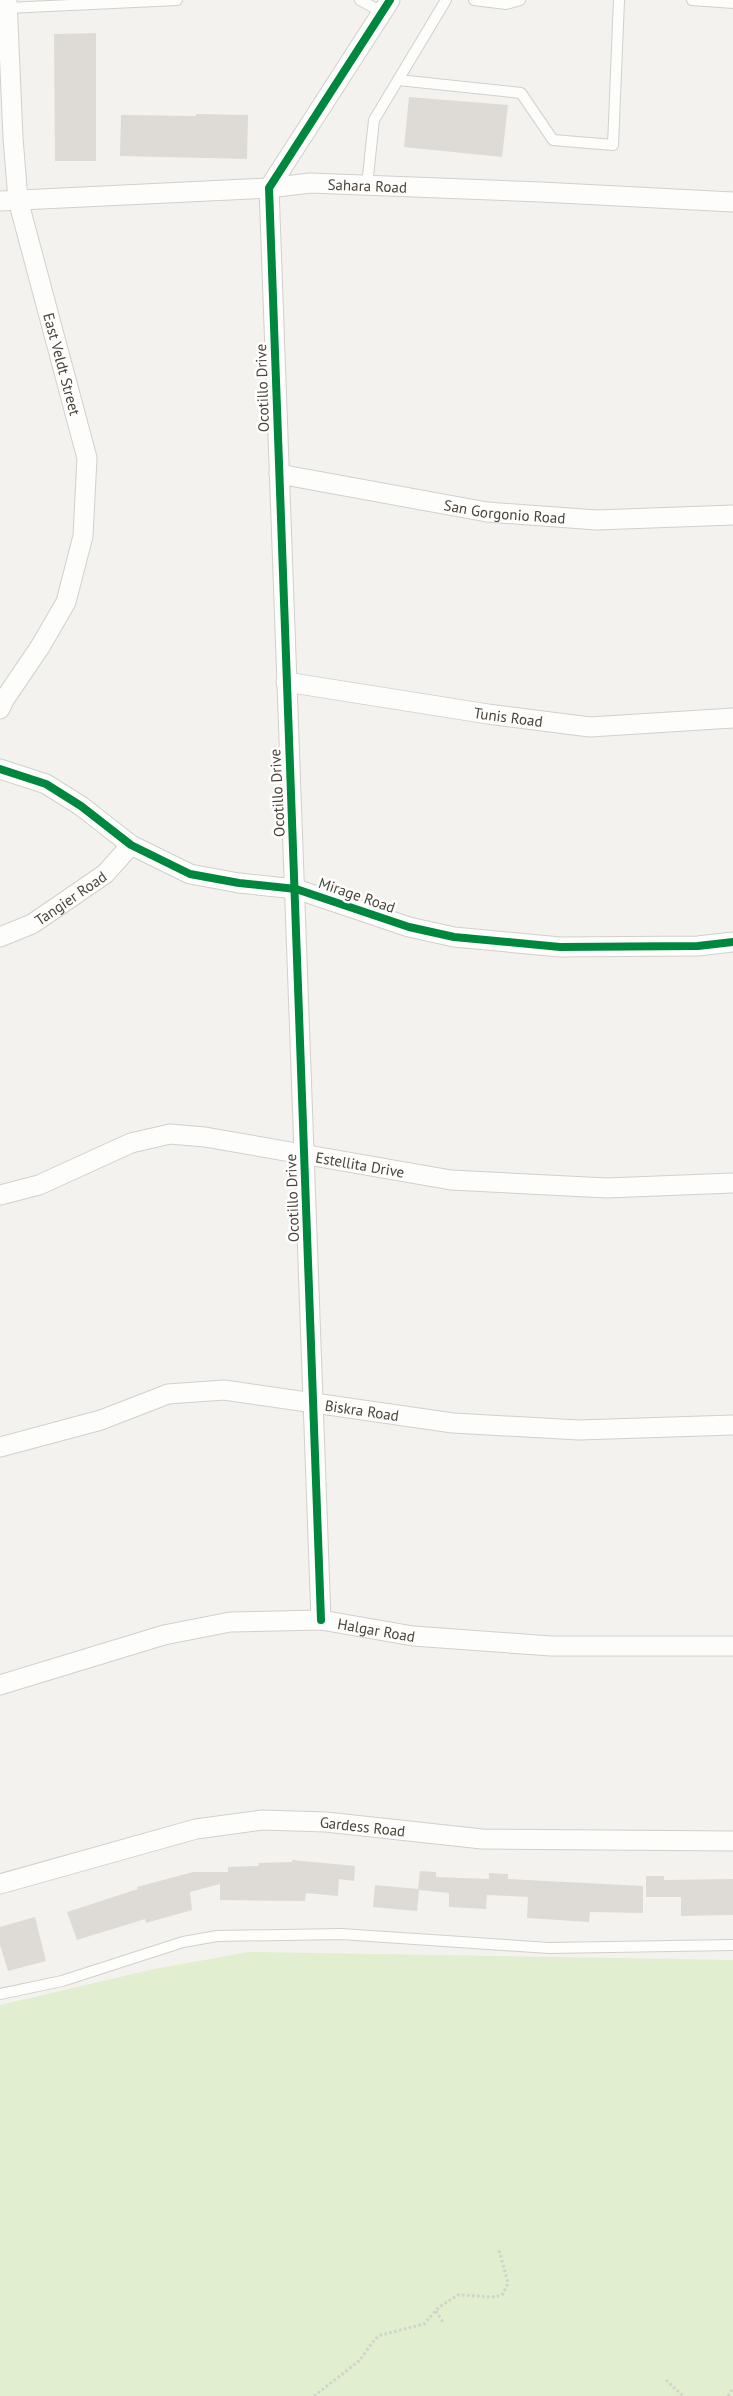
<svg xmlns="http://www.w3.org/2000/svg" width="733" height="2396" font-family="'PT Sans',sans-serif">
<style>
.green{fill:#e1eecf}
.building{fill:#dedbd6}
.lines{fill:none;stroke-linecap:round;stroke-linejoin:round}
.service-casing{stroke:#d2d0cb;stroke-width:12}
.minor-casing{stroke:#d2d0cb;stroke-width:21}
.path{stroke:#d3d2cc;stroke-width:3;stroke-dasharray:2.5 2.5;stroke-linecap:butt}
.service{stroke:#fdfdfc;stroke-width:10}
.minor{stroke:#fdfdfc;stroke-width:19}
.cycleway-casing{stroke:#fff;stroke-width:11}
.cycleway{stroke:#00873e;stroke-width:8}
.labels{text-anchor:middle;dominant-baseline:central;stroke-width:5;stroke-linejoin:round;paint-order:stroke}
.street-label{font-size:15px;fill:#4b4439;stroke:#fff}
</style>
<rect width="100%" height="100%" fill="#f4f2ee"/>
<polygon class="green" points="249,1952 733,1960 733,2396 0,2396 0,2005 154,1969"/>
<g class="building">
<polygon points="96,33 96,161 55,161 54,34"/>
<polygon points="409,97 508,105 502,157 404,147"/>
<polygon points="196,114 248,115 247,159 120,156 121,115 196,116"/>
<polygon points="292,1860 355,1866 354,1881 339,1879 338,1896 306,1893 305,1901 220,1900 220,1884 190,1892 192,1910 146,1923 145,1919 77,1940 67,1912 138,1889 137,1887 193,1872 228,1872 228,1867 258,1866 259,1863 292,1862"/>
<polygon points="420,1871 436,1872 436,1877 489,1879 489,1873 508,1874 508,1879 643,1886 643,1913 590,1912 589,1922 527,1918 528,1897 487,1895 486,1909 449,1907 449,1893 419,1890 417,1911 373,1907 375,1885 418,1889"/>
<polygon points="646,1876 664,1876 664,1880 733,1879 733,1915 681,1916 681,1897 646,1897"/>
<polygon points="35,1917 46,1961 8,1971 0,1945 0,1927"/>
</g>
<g class="lines">
<g class="service-casing">
<g id="service">
<polyline points="360,0 382,12"/>
<polyline points="474,0 506,4 520,0"/>
<polyline points="692,0 733,3"/>
<polyline points="7,8 177,0"/>
<polyline points="398,80 521,93 553,140 613,145 619,0"/>
<polyline points="367,185 374,120 446,0"/>
<polyline points="0,1994 62,1981 183,1942 217,1936 341,1934 549,1948 733,1945"/>
</g>
</g>
<g class="minor-casing">
<g id="minor">
<path id="s1" d="M0 201 269 188 310 183 541 192 733 202"/>
<path id="s2" d="M279 474 487 512 597 520 733 515"/>
<path id="s3" d="M286 682 488 714 590 727 733 718"/>
<polyline points="0,709 4,700 40,647 66,602 83,536 87,458 18,200 13,138 7,0"/>
<polyline points="0,769 46,784 81,806 131,845 190,874 239,883 296,889 409,927 454,937 560,947 698,946 733,942"/>
<path id="s4" d="M0 937 32 924 105 874 131 845"/>
<path id="s5" d="M0 1195 39 1185 131 1143 170 1134 205 1137 451 1180 607 1188 733 1183"/>
<path id="s6" d="M0 1447 101 1420 168 1394 224 1390 453 1423 579 1430 733 1425"/>
<polyline points="321,1620 269,188 390,0"/>
<path id="s7" d="M0 1685 164 1635 230 1622 321 1620 413 1636 551 1646H733"/>
<path id="s8" d="M0 1884 196 1829 262 1820 326 1822 482 1839 733 1841"/>
</g>
</g>
<g class="path">
<polyline points="436,2311 443,2322"/>
<polyline points="666,2380 683,2396"/>
<polyline points="314,2396 359,2361 375,2339 381,2335 424,2324 439,2307 458,2295 496,2297 503,2294 508,2283 499,2250"/>
<polyline points="728,2396 733,2388"/>
</g>
<use href="#service" class="service"/>
<use href="#minor" class="minor"/>
<g class="cycleway-casing">
<g id="cycleway">
<polyline points="0,769 46,784 81,806 131,845 190,874 239,883 296,889 409,927 454,937 560,947 698,946 733,942"/>
<polyline points="321,1620 269,188 390,0"/>
</g>
</g>
<use href="#cycleway" class="cycleway"/>
</g>
<g class="labels">
<g class="street-label">
<text stroke="none"><textPath href="#s1" startOffset="368">Sahara Road</textPath></text>
<text transform="translate(62 364) rotate(75)">East Veldt Street</text>
<text transform="translate(262 388) rotate(-92)">Ocotillo Drive</text>
<text stroke="none"><textPath href="#s2" startOffset="229">San Gorgonio Road</textPath></text>
<text stroke="none"><textPath href="#s3" startOffset="225">Tunis Road</textPath></text>
<text transform="translate(277 793) rotate(-93)">Ocotillo Drive</text>
<text transform="translate(357 895) rotate(19)">Mirage Road</text>
<text stroke="none"><textPath href="#s4" startOffset="81">Tangier Road</textPath></text>
<text stroke="none"><textPath href="#s5" startOffset="374">Estellita Drive</textPath></text>
<text transform="translate(292 1198) rotate(-92)">Ocotillo Drive</text>
<text stroke="none"><textPath href="#s6" startOffset="372">Biskra Road</textPath></text>
<text stroke="none"><textPath href="#s7" startOffset="386">Halgar Road</textPath></text>
<text stroke="none"><textPath href="#s8" startOffset="371">Gardess Road</textPath></text>
</g>
</g>
</svg>
